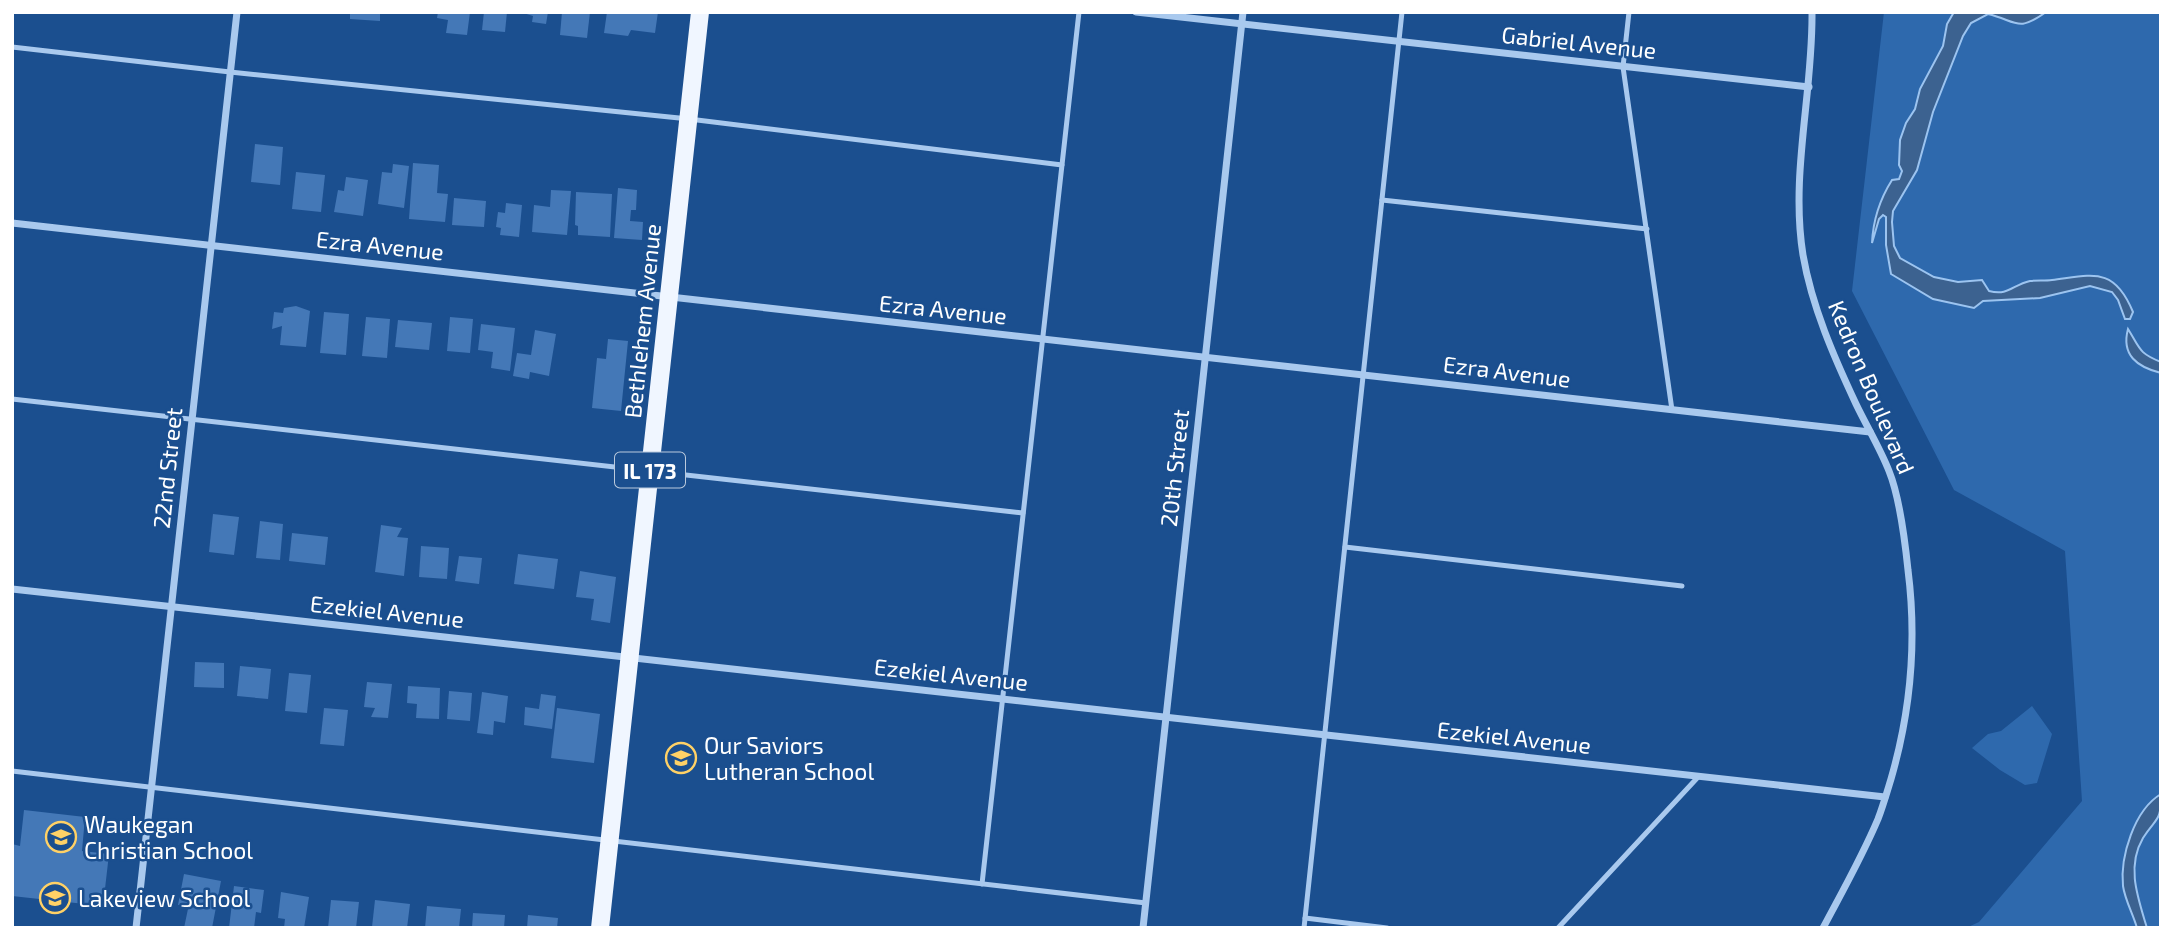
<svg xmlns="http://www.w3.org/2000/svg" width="2173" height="940" font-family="'Exo 2',sans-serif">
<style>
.green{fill:#2e69ad}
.water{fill:#3c6290;stroke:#9cc4f0;stroke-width:2}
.building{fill:#4478b7}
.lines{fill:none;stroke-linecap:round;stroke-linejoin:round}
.service{stroke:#a9c9ee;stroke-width:5}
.minor{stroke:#a9c9ee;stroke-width:7}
.primary{stroke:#f0f6ff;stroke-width:18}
.labels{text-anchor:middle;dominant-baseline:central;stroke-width:5;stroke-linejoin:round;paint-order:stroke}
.shield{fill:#1b4f8f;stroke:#bbcadd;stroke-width:2}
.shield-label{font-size:21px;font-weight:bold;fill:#fff}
.street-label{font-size:23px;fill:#fff;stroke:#1b4f8f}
.poi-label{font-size:23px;fill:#fff;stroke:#1b4f8f;text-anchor:start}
</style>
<rect width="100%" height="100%" fill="#1b4f8f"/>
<g class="green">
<polygon points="1884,12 2161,12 2161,928 1966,928 1979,922 2082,801 2065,551 1954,490 1852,291"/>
<polygon points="2032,706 2052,734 2037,783 2025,785 2000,770 1972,748 1988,734 2001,731"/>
</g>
<g class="water">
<path d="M1954 12H2046C2017 33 2017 21 1988 14L1971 23 1963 36 1933 112 1917 170 1893 211 1892 222 1894 246 1900 258 1934 277 1958 282 1982 280 1989 291C2009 296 2012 285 2030 281 2037 280 2045 281 2052 280 2093 275 2114 266 2133 312L2130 319H2125L2118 300 2112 292 2090 286 2040 298 1983 301 1974 308 1933 299 1891 274 1886 245V217L1883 215 1879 219 1872 243C1873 221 1880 199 1892 180L1899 179 1902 171 1899 165 1900 140 1906 123 1915 109 1920 89 1943 46 1947 24Z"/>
<path d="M2128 329C2140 348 2138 353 2161 362V373C2137 367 2121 355 2128 329Z"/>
<path d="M2161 794C2161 823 2157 816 2143 838 2126 867 2138 898 2147 928H2137C2133 914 2125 900 2123 886 2120 857 2134 810 2161 794Z"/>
</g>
<g class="building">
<polygon points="350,12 380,12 380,21 350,19"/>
<polygon points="438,12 470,12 467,35 446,33 448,20 437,18"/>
<polygon points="484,12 507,12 505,32 482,30"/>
<polygon points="520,12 548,12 546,24 532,22 533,16"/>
<polygon points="562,12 590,12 587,38 560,35"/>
<polygon points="607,12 658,12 655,33 631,30 628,36 604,33"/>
<polygon points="255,144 283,147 280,185 251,182"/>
<polygon points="413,163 439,165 437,193 448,194 445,222 409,219"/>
<polygon points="393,164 409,166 404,208 378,204 382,172 392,173"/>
<polygon points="296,172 325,175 321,212 292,209"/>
<polygon points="346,177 368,180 363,216 334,212 338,190 344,191"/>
<polygon points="618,188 637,190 636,210 631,210 630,221 643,222 642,240 614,238"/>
<polygon points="551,190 571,191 567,235 532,232 534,205 550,207"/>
<polygon points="576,192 612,194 610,237 578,235 578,226 575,225"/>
<polygon points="454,198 486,201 484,227 452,225"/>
<polygon points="506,203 522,205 519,237 500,235 501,228 496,227 498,212 505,213"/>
<polygon points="296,306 310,311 306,347 280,345 282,326 272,329 274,312 283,313 284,308"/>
<polygon points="324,312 349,314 346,355 320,353"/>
<polygon points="366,317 390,319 387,358 362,356"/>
<polygon points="450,317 473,319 470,353 447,351"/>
<polygon points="398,320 432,323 429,350 395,347"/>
<polygon points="481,324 515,328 510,371 491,368 493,352 478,350"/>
<polygon points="535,330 556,334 549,376 530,372 529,379 513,376 517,353 531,355"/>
<polygon points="608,339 628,341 621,411 592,408 597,358 606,359"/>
<polygon points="213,514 239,517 234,555 209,552"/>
<polygon points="260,521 283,524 280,560 256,558"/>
<polygon points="381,525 402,528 397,537 408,538 404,576 375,572"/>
<polygon points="292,533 328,537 325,565 289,561"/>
<polygon points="421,546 449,548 447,579 419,577"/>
<polygon points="518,554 558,559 554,589 514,584"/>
<polygon points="459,556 482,558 479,584 455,581"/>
<polygon points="580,571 616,577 610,623 591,620 594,599 576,597"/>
<polygon points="195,662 224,663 224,688 194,687"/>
<polygon points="240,666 271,669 268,699 237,696"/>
<polygon points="289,673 311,675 307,713 285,711"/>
<polygon points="367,682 392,684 388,718 371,717 375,708 364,707"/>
<polygon points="408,686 440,688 439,719 416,718 417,704 407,703"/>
<polygon points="449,691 472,693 470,721 447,719"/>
<polygon points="482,692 508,696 505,723 494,721 493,735 477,733"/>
<polygon points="541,694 556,696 552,729 524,725 525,707 539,709"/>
<polygon points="324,708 348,710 344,746 320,744"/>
<polygon points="557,708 600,714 594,763 551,758"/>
<polygon points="24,810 85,817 82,851 109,854 103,906 12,896 12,844 20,846"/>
<polygon points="184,874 221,881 212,928 184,928 189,904 178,905"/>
<polygon points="234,886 264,890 261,913 256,912 254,928 229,928"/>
<polygon points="281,892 309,897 304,928 284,928 285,919 278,918"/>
<polygon points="331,900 359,902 356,928 328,928"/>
<polygon points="375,900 410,904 407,928 372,927"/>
<polygon points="427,906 461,909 459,928 425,928"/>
<polygon points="473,913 505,915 504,928 472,928"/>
<polygon points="528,915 558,918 557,928 527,928"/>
</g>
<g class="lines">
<g class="service">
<polyline points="1629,12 1623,67 1672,410"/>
<polyline points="12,47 230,72 689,119 1062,165"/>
<polyline points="1382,200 1647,229"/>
<polyline points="12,399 1023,513"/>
<polyline points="1345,547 1682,586"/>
<polyline points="12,771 1146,903"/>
<polyline points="982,884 1079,12"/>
<polyline points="1305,918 1387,928"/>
<polyline points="1304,928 1402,12"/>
<polyline points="1558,928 1699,776"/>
</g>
<g class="minor">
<polyline points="1136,12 1809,87"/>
<path d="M1812 12C1813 93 1790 175 1803 255 1812 307 1834 357 1856 404 1867 427 1880 448 1889 471 1900 498 1905 541 1908 570 1917 641 1911 710 1891 779 1887 792 1883 806 1878 819 1862 857 1842 892 1823 928"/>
<polyline points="12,223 1870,432"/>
<polyline points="12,589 1885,797"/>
<polyline points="136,928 237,12"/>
<polyline points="1143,928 1243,12"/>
</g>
<polyline class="primary" points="600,928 700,12"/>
</g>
<defs>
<g id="school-ring" transform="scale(1.575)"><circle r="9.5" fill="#1b4f8f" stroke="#ffd166" stroke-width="1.5"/><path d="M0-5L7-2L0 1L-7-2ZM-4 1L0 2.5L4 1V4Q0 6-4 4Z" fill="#ffd166"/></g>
</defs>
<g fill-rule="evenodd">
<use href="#school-ring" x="681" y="758"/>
<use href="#school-ring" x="61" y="837"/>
<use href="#school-ring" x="55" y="898"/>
</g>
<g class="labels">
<rect class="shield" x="615" y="452.5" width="70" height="35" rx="5"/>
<g class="shield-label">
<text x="650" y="470">IL 173</text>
</g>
<g class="street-label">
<text transform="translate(1579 42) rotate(6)">Gabriel Avenue</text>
<text transform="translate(380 245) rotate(6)">Ezra Avenue</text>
<text transform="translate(943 309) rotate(6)">Ezra Avenue</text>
<text transform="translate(642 321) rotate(-84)">Bethlehem Avenue</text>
<text transform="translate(1507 371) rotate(7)">Ezra Avenue</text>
<text transform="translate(1872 387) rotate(67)">Kedron Boulevard</text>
<text transform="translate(167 468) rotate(-84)">22nd Street</text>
<text transform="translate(1174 468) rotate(-84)">20th Street</text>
<text transform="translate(387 611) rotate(6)">Ezekiel Avenue</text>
<text transform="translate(951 674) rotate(6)">Ezekiel Avenue</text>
<text transform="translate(1514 737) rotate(6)">Ezekiel Avenue</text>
</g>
<g class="poi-label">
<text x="704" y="745">Our Saviors<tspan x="704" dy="26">Lutheran School</tspan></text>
<text x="84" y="824">Waukegan<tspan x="84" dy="26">Christian School</tspan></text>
<text x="78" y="898">Lakeview School</text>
</g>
</g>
<rect width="2173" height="940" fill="none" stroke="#ffffff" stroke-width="28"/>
</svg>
